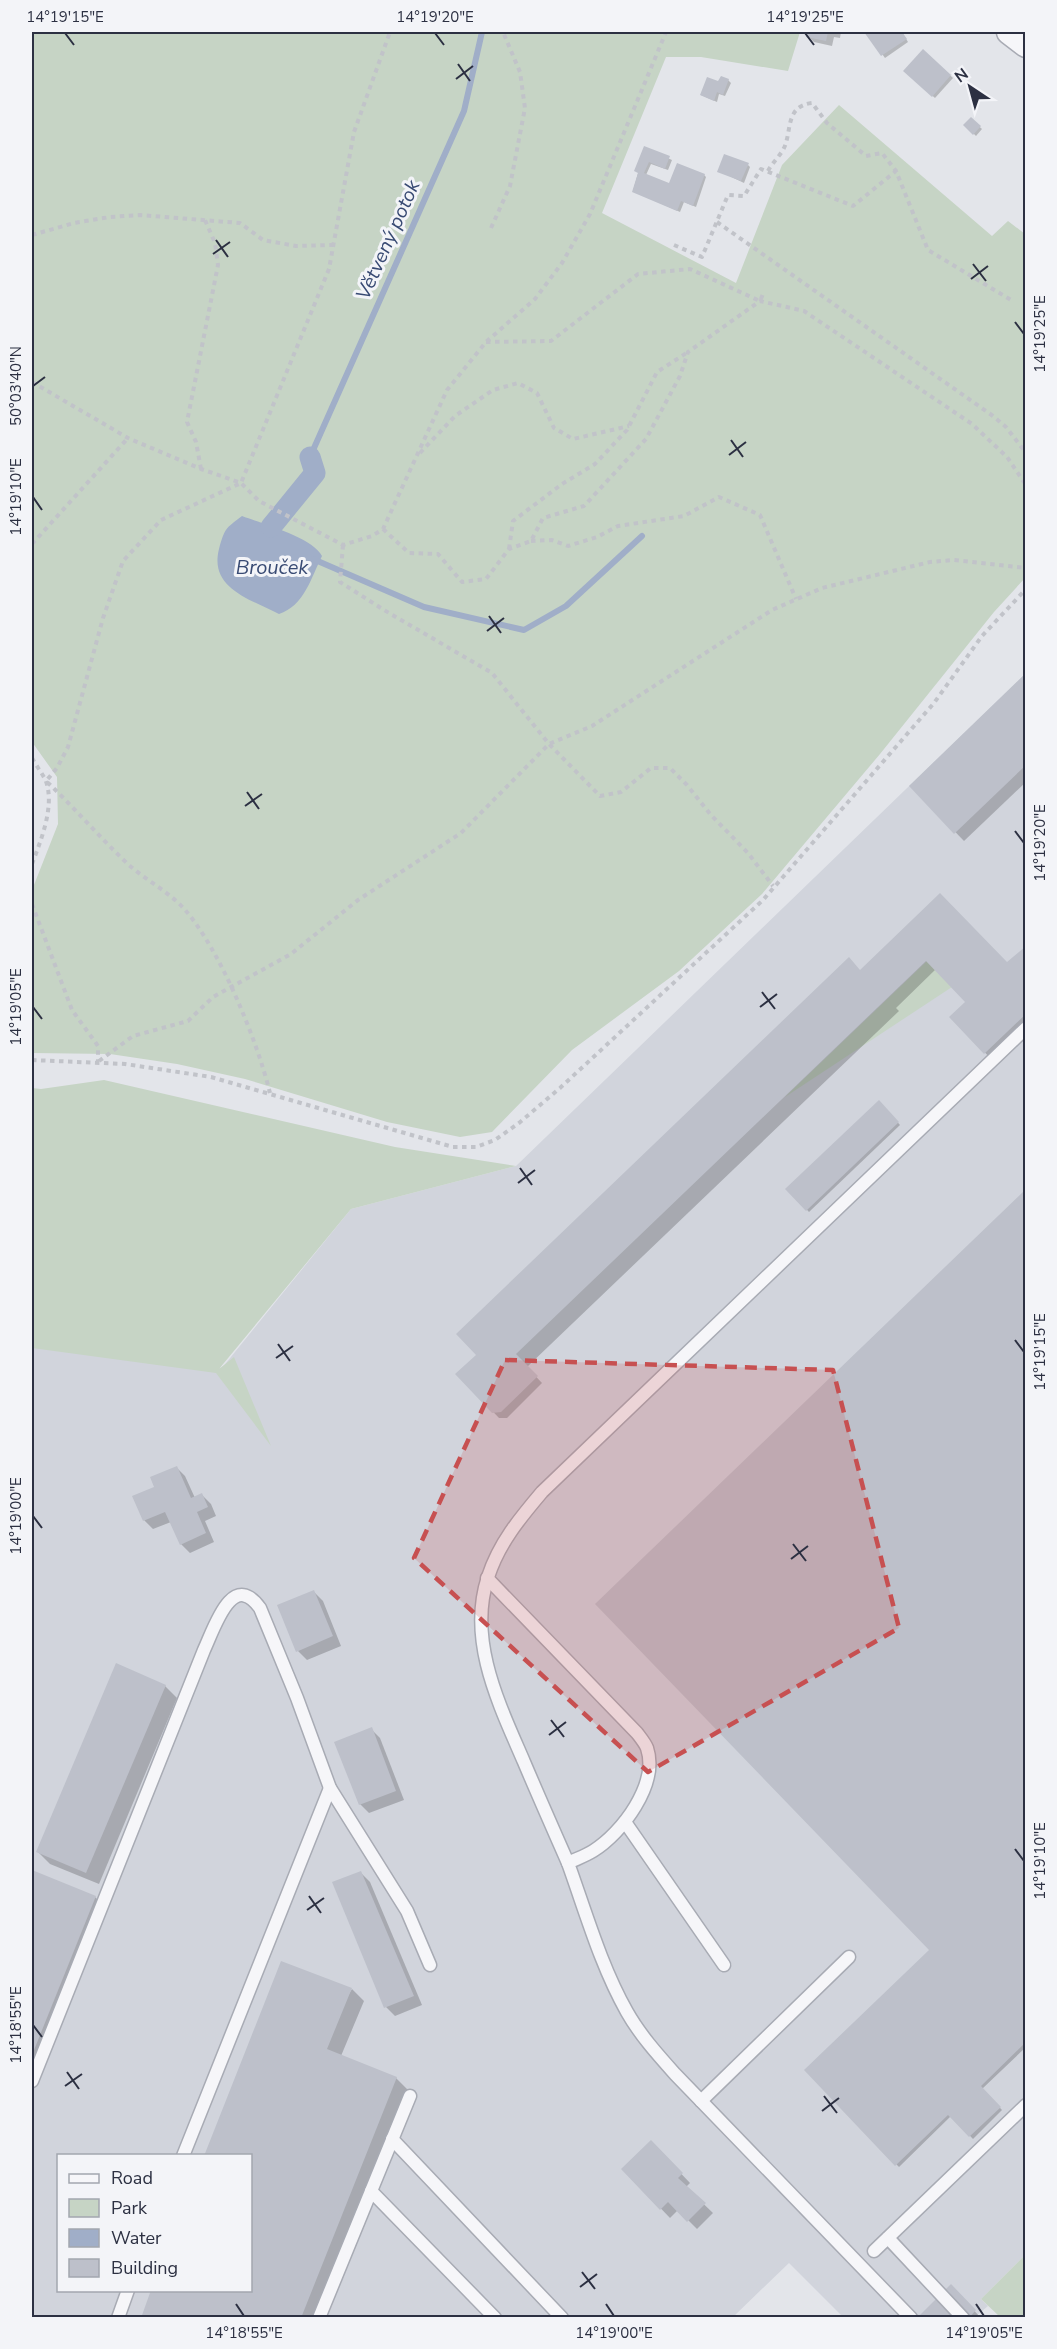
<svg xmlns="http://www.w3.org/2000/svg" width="1057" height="2349" font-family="'Nunito Sans',sans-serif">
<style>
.built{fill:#d1d4dc;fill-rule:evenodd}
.green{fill:#c6d4c5}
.water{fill:#a0aec8}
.shadow{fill:#0003}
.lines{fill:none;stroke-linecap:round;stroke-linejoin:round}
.stream{stroke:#a0aec8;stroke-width:6}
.canal{stroke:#a0aec8;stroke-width:21}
.building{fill:#bdc0ca}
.lane-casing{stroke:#a8abb4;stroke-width:15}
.street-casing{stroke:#a8abb4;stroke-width:27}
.path{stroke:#c1c3c9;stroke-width:4;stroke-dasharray:4.5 4.5;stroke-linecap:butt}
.lane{stroke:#f6f6f9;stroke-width:12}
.street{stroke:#f6f6f9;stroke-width:24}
.marked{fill:#c75051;fill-opacity:0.2;stroke:#c75051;stroke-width:4.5;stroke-dasharray:12 8;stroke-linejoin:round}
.ticks{fill:none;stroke:#2c3042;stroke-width:2}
.labels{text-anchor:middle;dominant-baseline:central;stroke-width:6;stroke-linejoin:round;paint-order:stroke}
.water-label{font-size:20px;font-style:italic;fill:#384a73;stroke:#f3f4f8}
.neatline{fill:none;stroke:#2c3042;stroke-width:2}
.ticks-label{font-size:15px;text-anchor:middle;fill:#2c3042}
</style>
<rect width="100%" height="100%" fill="#e3e5ea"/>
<path class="built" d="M1025 674V2255L981 2299 988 2306 975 2317H843L789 2263 733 2317 32 2318V1347L222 1368 351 1209 516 1166ZM58 2156H250V2290H58Z"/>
<g class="green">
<polygon points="32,32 800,32 788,71 701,57 666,57 602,213 736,283 782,165 839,105 992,236 1008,221 1025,234 1025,578 994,612 880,754 762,894 679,971 572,1050 492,1132 460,1137 387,1122 245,1079 177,1064 110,1054 32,1053 32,890 58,824 57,777 32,742"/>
<polygon points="927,961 952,987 785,1097"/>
<polygon points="104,1080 395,1147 516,1166 351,1209 219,1369 234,1357 271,1446 216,1373 32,1348 32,1088 41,1089"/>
<polygon points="1025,2255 1025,2317 1000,2317 981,2299"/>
</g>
<path class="water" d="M242 516C263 524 312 537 322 556 311 578 304 606 279 614 250 599 209 588 219 549 225 528 225 529 242 516Z"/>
<g class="shadow">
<polygon points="809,32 841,32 840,38 834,37 832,46 814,42 808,36"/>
<polygon points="866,32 902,32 908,42 885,58"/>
<polygon points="924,51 953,78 935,98 905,71"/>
<polygon points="728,80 731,83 725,96 719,94 717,102 701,95 719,83"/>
<polygon points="971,119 982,129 976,136 965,125"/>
<polygon points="645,148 672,160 668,170 651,164 646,175 670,185 704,175 706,177 696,207 684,202 680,212 633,191"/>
<polygon points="748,165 750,167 744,183 719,171"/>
<polygon points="1026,675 1026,782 964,841 911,786"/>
<polygon points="940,896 1007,964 1026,949 1026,1032 994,1062 951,1017 967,1002 936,969 896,1008 899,1011 527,1367 542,1383 507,1418 499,1418 458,1375 861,971"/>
<polygon points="879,1102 900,1125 809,1212 788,1189"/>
<polygon points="1026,1191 1026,2047 982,2089 1002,2110 973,2139 951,2116 899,2167 806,2071 931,1950"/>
<polygon points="176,1467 185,1476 195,1498 202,1495 211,1504 216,1516 205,1521 214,1542 190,1553 181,1544 171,1522 153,1529 144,1520 156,1488"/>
<polygon points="314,1592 323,1601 341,1646 307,1660 298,1651"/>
<polygon points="165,1686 177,1698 99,1884 50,1864 38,1852"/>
<polygon points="371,1729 380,1738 404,1800 369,1813 360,1804"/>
<polygon points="32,1872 95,1897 107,1909 41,2073 32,2069"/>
<polygon points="361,1873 370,1882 422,2005 395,2016 386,2007"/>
<polygon points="352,1989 364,2001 341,2056 396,2078 408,2090 318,2318 142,2318 250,2290 250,2156"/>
<polygon points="651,2142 690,2183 686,2187 713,2213 697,2229 678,2210 670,2218 623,2169"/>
<polygon points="951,2286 981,2318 919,2318"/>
</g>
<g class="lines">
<g class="stream">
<polyline points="310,457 464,111 482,32"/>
<polyline points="313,559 424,607 524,630 566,606 642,536"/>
</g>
<polyline class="canal" points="271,527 315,473 310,457"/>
</g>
<g class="building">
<polygon points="807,32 828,32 826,41 806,37"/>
<polygon points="864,32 902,32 907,39 881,56"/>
<polygon points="923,49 951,75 932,97 903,71"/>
<polygon points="721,76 729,79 723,95 717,92 714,101 700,95 707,77 718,81"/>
<polygon points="971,117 981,126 973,135 963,125"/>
<polygon points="644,146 670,156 665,169 649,162 644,173 669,183 677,163 705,174 693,206 681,201 677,211 632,192 638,173 634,171"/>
<polygon points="724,154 749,163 741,181 717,172"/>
<polygon points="1026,673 1026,765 954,834 909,786"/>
<polygon points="940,893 1007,962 1026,946 1026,1014 984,1054 949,1017 965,1002 926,961 516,1354 538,1376 501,1412 492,1413 455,1374 476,1355 456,1334 849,957 860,970"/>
<polygon points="879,1100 899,1122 806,1211 785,1189"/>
<polygon points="1026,1189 1026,2042 981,2086 1001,2107 969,2137 948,2115 895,2166 804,2070 929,1950 595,1604"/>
<polygon points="177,1466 191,1498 202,1493 208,1507 197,1512 206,1533 180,1545 165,1512 143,1521 132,1496 154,1487 150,1477"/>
<polygon points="314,1590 333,1636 296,1652 277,1605"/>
<polygon points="116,1663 166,1685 86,1873 36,1852"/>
<polygon points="372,1727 396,1791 359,1805 334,1742"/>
<polygon points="32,1870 96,1896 32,2055"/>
<polygon points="361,1871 414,1996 384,2008 332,1882"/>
<polygon points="281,1961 352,1988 327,2049 397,2077 301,2318 141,2318 151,2290 250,2290 250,2156 204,2156"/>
<polygon points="651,2140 683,2173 678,2178 706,2203 687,2222 668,2202 660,2210 621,2169"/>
<polygon points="951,2284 976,2310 969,2318 917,2318"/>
</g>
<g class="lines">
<g class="lane-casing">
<g id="lane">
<path d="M487 1578 637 1733C640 1737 645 1743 647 1748 659 1784 622 1833 593 1851 585 1856 576 1859 568 1863 586 1913 601 1966 627 2012 640 2035 658 2055 675 2074L911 2318"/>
<polyline points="625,1822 724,1965"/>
<path d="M568 1863C553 1829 538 1795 524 1762 499 1704 467 1640 488 1577 499 1543 520 1518 542 1492L1026 1028"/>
<path d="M32 2081 204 1650C214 1629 232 1569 260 1608L297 1698 330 1788 407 1911 430 1965"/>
<polyline points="701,2101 849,1957"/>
<polyline points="392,2139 562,2318"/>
<polyline points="183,2156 330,1788"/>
<polyline points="371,2191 495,2318"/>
<polyline points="888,2238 963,2318"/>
<polyline points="874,2251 1026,2105"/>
<polyline points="118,2318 128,2290"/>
<polyline points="319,2318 410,2096"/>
</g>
</g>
<g class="street-casing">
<polyline id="street" points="1009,32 1026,45"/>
</g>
<g class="path">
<path d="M768 171C772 163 780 156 784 148 792 131 785 106 812 103L827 123 866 156 882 153 896 171"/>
<polyline points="717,222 993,416 1006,427 1026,453"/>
<polyline points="491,228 510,186 525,108 520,72 503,32"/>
<polyline points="32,235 74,223 110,217 140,215 240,223 263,240 296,246 333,245"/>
<polyline points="674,245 702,257 728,195 744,196 761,169 853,206 896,171 928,250 1011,300"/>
<polyline points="486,342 551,341 638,274 690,269 760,301 763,294"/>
<polyline points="32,382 128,438 201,469 241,483 259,501 343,545 372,536 383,529 447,390 486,342 535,299 562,263 590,214 666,32"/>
<polyline points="420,453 455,416 493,390 518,383 537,393 554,428 573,439 629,426"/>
<polyline points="201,469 196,442 187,422 218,265 215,243 205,220"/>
<polyline points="383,529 409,553 438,554 462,582 486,579 509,549 531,541 543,518 584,506 646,439 680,376 688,352 760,301 804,311 972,424 1007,457 1026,485"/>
<polyline points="531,541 552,540 568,546 597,537 618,526 684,516 719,497 760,515 796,599"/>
<polyline points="32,544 128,438"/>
<polyline points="343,545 340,582 384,610 492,673 549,744 600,796 621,792 651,768 670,768 687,785 711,815 748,853 773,886"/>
<polyline points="509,549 513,521 562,484 595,464 627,430 657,372 688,352"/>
<path d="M32 758C36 765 41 772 45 779 56 804 41 840 32 864"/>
<polyline points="32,904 72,1010 98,1046 98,1061"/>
<polyline points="32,1060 125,1064 211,1077 453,1147 476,1147 495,1140 519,1123 560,1088 763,900 934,703 982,636 1026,589"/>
<polyline points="99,1061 133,1036 188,1021 213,997 291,954 358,900 461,833 549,744 592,726 772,610 822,588 930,562 954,560 1026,568"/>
<path d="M270 1093C257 1040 221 952 186 911 171 893 147 881 129 865 100 838 75 808 46 781L57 768 68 747 103 618 123 561 161 520 241 483 329 269 354 132 390 32"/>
</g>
<use href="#lane" class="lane"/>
<use href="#street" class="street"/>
</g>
<path class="marked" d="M505 1360 833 1370 899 1628 648 1772 414 1558Z"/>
<path class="ticks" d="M65 33 74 45M435 33 444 45M805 33 814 45M458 64 470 81M456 79 473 66M216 240 228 257M213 254 230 242M973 264 986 281M971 279 988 266M1015 322 1024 334M33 386 45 377M731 440 743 457M729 455 746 442M33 497 42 510M489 616 501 633M487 631 504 618M247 792 259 809M245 806 262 794M1015 831 1024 843M762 992 775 1009M33 1007 42 1019M760 1007 777 994M520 1168 532 1185M518 1183 535 1170M1015 1340 1024 1352M278 1344 290 1361M276 1358 293 1346M33 1516 42 1528M793 1544 806 1561M791 1559 808 1546M551 1720 564 1737M549 1735 566 1722M1015 1849 1024 1861M309 1896 321 1913M307 1910 324 1898M33 2025 42 2037M67 2072 79 2089M65 2086 82 2074M824 2096 837 2113M822 2111 839 2098M582 2272 595 2289M580 2287 597 2274M236 2304 244 2316M606 2304 614 2316M976 2304 984 2316"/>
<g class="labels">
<g class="water-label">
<text transform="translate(388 240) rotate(-66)">Větvený potok</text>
<text x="272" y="567">Brouček</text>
</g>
</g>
<rect width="1057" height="2349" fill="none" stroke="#f3f4f8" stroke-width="66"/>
<rect x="57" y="2154" width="195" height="138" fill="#f3f4f8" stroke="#a3a6af" stroke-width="1.5"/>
<rect x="69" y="2174" width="30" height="9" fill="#f6f6f9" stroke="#a3a6af" stroke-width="1.5"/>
<text x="111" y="2184" font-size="18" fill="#2c3042">Road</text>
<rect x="69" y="2199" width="30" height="18" fill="#c6d4c5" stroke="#a3a6af" stroke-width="1.5"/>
<text x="111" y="2214" font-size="18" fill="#2c3042">Park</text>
<rect x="69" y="2229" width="30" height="18" fill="#a0aec8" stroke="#a3a6af" stroke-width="1.5"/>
<text x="111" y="2244" font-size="18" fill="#2c3042">Water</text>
<rect x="69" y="2259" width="30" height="18" fill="#bdc0ca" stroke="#a3a6af" stroke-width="1.5"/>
<text x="111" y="2274" font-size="18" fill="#2c3042">Building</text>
<g transform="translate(970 87) rotate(324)" stroke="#f3f4f8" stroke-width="4.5" paint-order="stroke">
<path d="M0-4.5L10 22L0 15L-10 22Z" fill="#2c3042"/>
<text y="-9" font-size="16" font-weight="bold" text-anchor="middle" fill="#2c3042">N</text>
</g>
<rect x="33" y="33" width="991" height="2283" class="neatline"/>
<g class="ticks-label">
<text x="65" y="22">14°19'15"E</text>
<text x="435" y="22">14°19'20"E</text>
<text x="805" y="22">14°19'25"E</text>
<text transform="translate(1040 334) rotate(-90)" y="5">14°19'25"E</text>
<text transform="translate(16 386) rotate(-90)" y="5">50°03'40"N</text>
<text transform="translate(16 497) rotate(-90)" y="5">14°19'10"E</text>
<text transform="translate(1040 843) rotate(-90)" y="5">14°19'20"E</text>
<text transform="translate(16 1007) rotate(-90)" y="5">14°19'05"E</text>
<text transform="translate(1040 1352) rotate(-90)" y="5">14°19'15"E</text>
<text transform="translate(16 1516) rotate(-90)" y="5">14°19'00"E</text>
<text transform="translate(1040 1861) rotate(-90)" y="5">14°19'10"E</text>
<text transform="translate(16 2025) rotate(-90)" y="5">14°18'55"E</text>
<text x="244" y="2338">14°18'55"E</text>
<text x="614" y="2338">14°19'00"E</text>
<text x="984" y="2338">14°19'05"E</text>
</g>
</svg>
